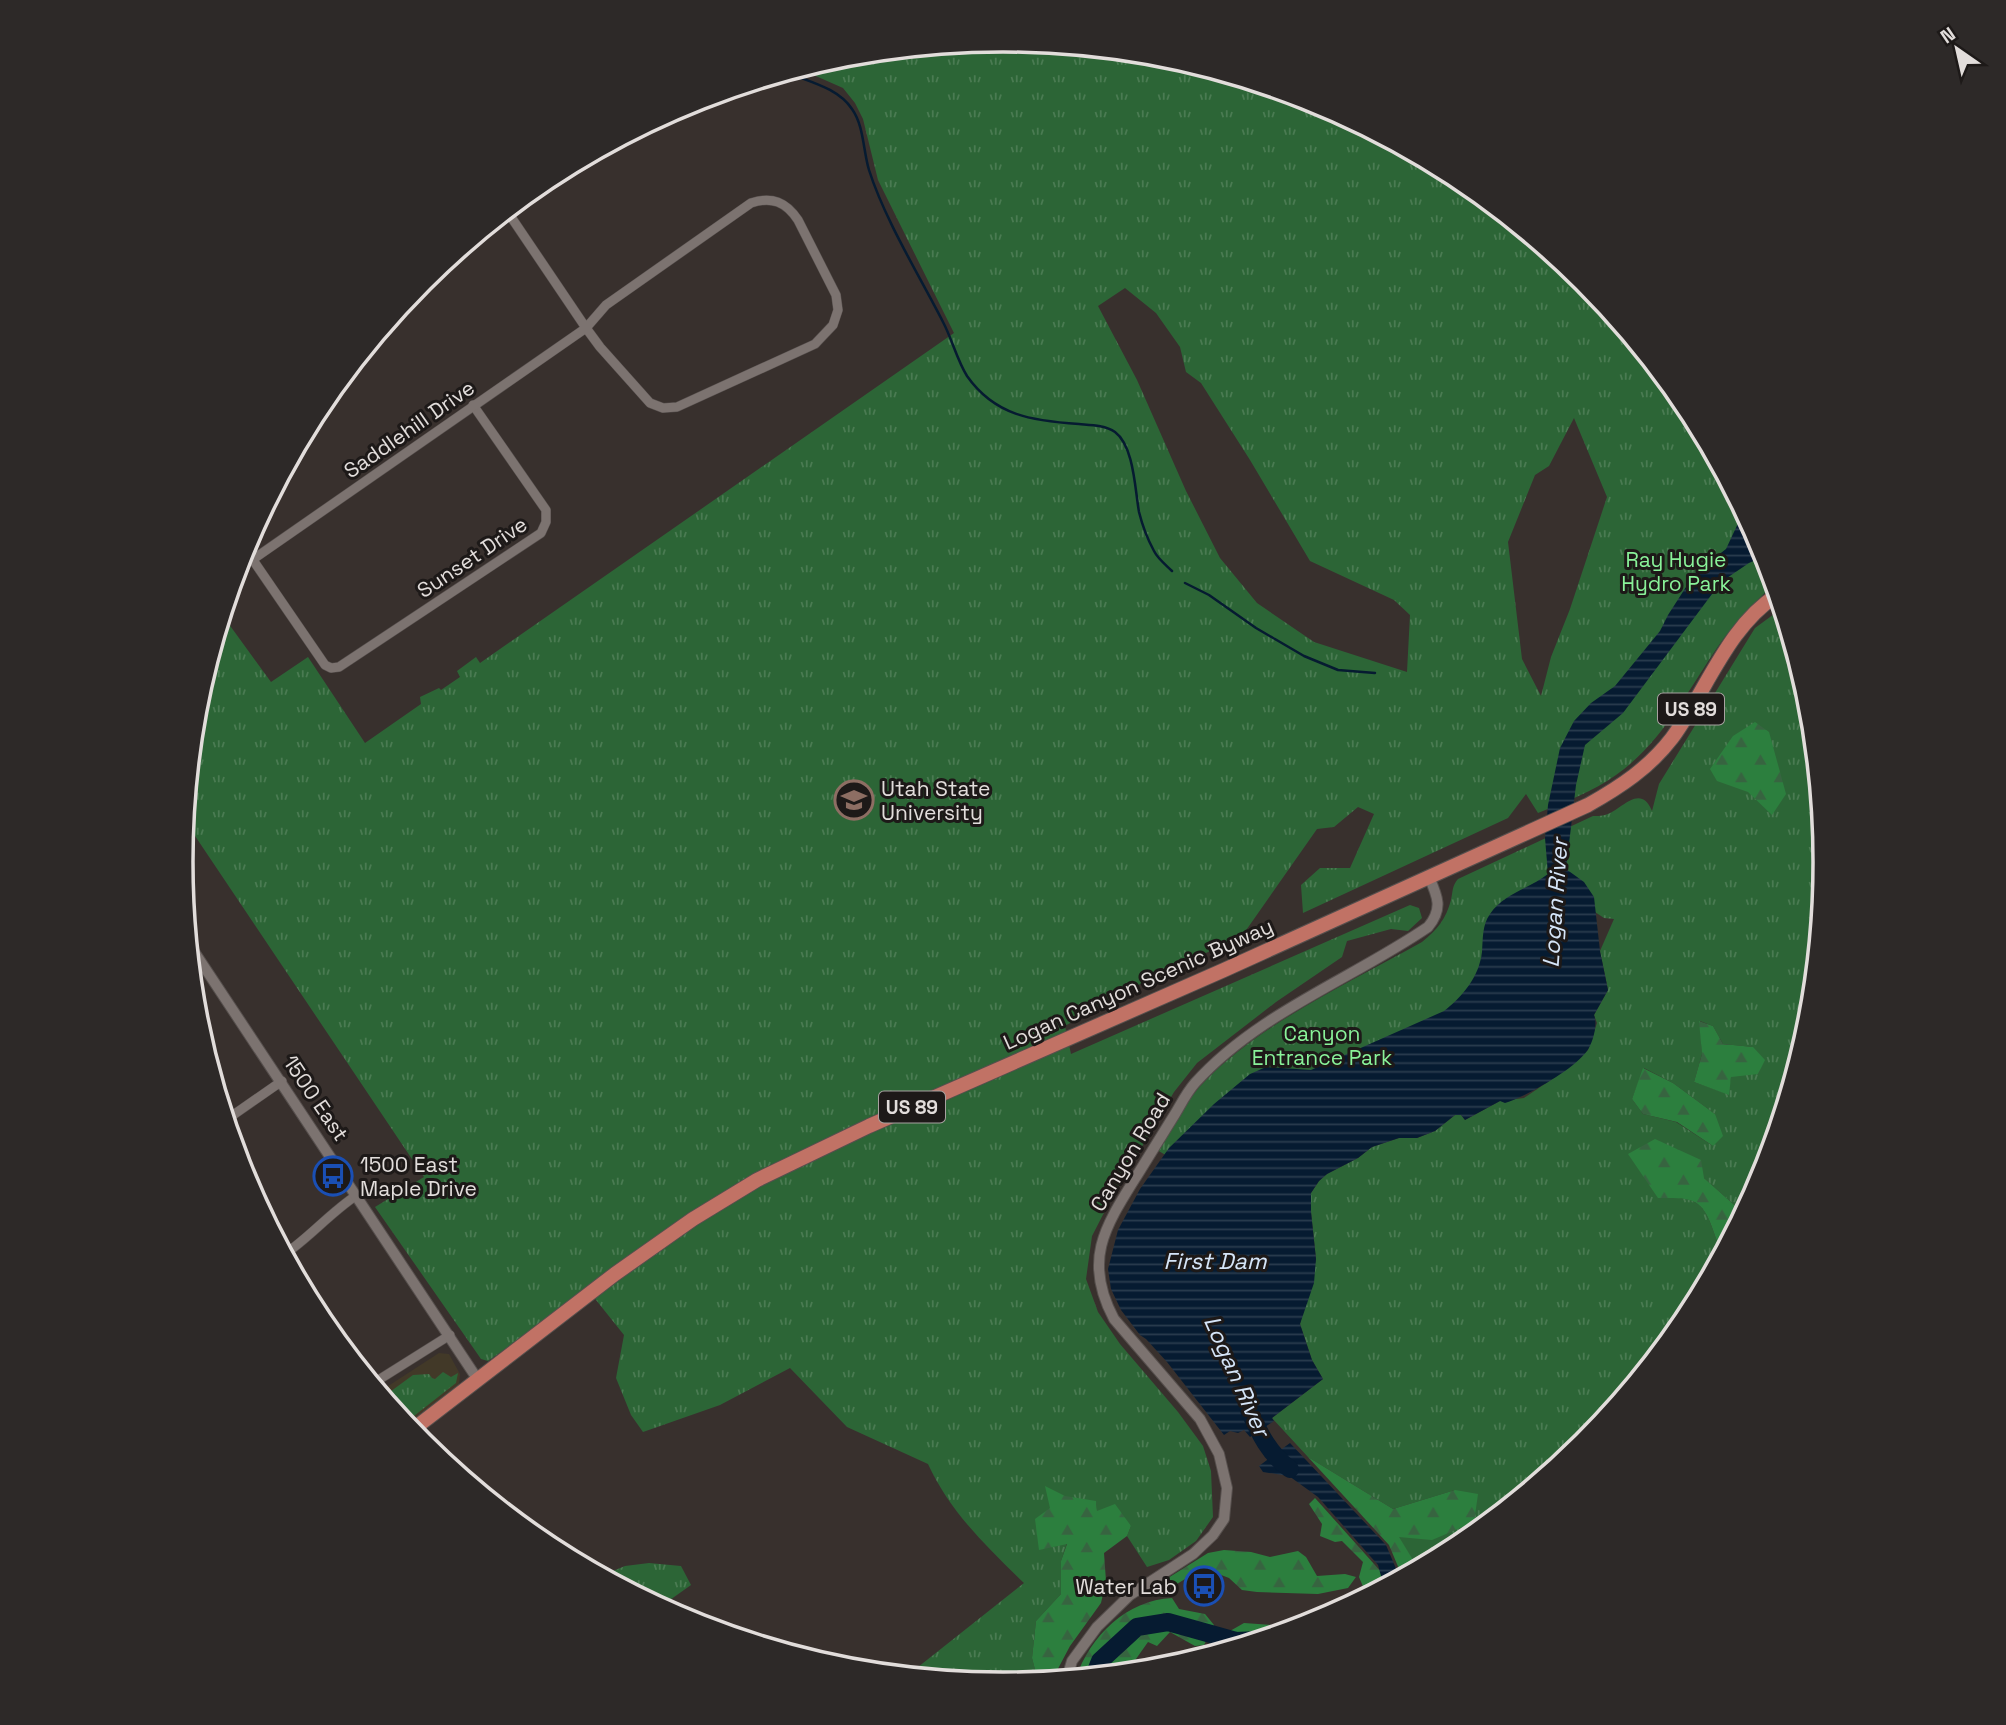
<svg xmlns="http://www.w3.org/2000/svg" width="2006" height="1725" font-family="'Space Grotesk',sans-serif">
<style>
.education{fill:#423928}
.grass{fill:url(#grass-tufts);fill-rule:evenodd}
.forest{fill:url(#forest-firs)}
.water{fill:url(#water-rules)}
.lines{fill:none;stroke-linecap:round;stroke-linejoin:round}
.stream{stroke:#061b31;stroke-width:2.5}
.river{stroke:#061b31;stroke-width:18}
.minor-casing{stroke:#564f4d;stroke-width:10}
.tertiary-casing{stroke:#564f4d;stroke-width:12}
.primary-casing{stroke:#564f4d;stroke-width:16}
.minor{stroke:#7c7370;stroke-width:9}
.tertiary{stroke:#7c7370;stroke-width:10}
.primary{stroke:#c17265;stroke-width:14}
.labels{text-anchor:middle;dominant-baseline:central;stroke-width:6;stroke-linejoin:round;paint-order:stroke}
.shield{fill:#1d1918;stroke:#a7a2a0;stroke-width:2}
.shield-label{font-size:19px;font-weight:bold;fill:#e2dddb}
.street-label{font-size:21px;fill:#e2dddb;stroke:#1d1918}
.park-label{font-size:21px;fill:#89f299;stroke:#1d1918}
.poi-label{font-size:21px;fill:#e2dddb;stroke:#1d1918;text-anchor:start}
.water-label{font-size:23px;font-style:italic;fill:#d5e5f8;stroke:#1d1918}
.rim{fill:none;stroke:#e2dddb;stroke-width:3.5}
</style>
<defs>
<pattern id="grass-tufts" width="24" height="20" patternUnits="userSpaceOnUse" patternTransform="scale(1.75)"><rect width="24" height="20" fill="#2c6536"/><path d="M3 7l-1-3M5 7V3M7 7l1-3M15 17l-1-3M17 17v-4M19 17l1-3" fill="none" stroke="#4a7b52"/></pattern>
<pattern id="forest-firs" width="22" height="20" patternUnits="userSpaceOnUse" patternTransform="scale(1.75)"><rect width="22" height="20" fill="#2c7f3e"/><path d="M5 1l3.5 6h-7zM16 11l3.5 6h-7z" fill="#376440"/></pattern>
<pattern id="water-rules" width="6" height="5" patternUnits="userSpaceOnUse" patternTransform="scale(1.75)"><rect width="6" height="5" fill="#061b31"/><path d="M0 2.5h6" fill="none" stroke="#2a3c4e"/></pattern>
</defs>
<rect width="100%" height="100%" fill="#38302d"/>
<polygon class="education" points="439,1353 449,1354 460,1374 459,1385 406,1425 379,1392"/>
<g class="grass">
<path d="M1003 40 1164 56 1318 103 1460 179 1585 281 1687 406 1763 548 1774 584C1754 603 1735 622 1719 645 1688 690 1662 743 1616 775 1593 792 1564 802 1538 813L1526 794 1508 818 1303 913 1301 885 1320 868H1350L1374 814 1358 807 1334 827 1317 829 1242 936 1117 995 1065 1026 1071 1054 1410 905 1419 908 1422 918 1408 931 1391 929 1347 941 1342 957 1276 1002 1197 1063 1174 1092 1110 1201 1092 1236 1086 1279 1098 1312 1120 1344 1178 1412 1203 1446 1211 1471 1213 1517 1196 1541 1169 1560 1147 1567 1127 1536 1131 1526 1097 1511 1096 1502 1067 1543 1061 1561V1594L1036 1621 1032 1658 1038 1681 1003 1685 908 1675 1024 1583C987 1547 950 1512 928 1464L847 1427 790 1368 720 1405 643 1432 631 1415 616 1378 624 1335 588 1290 488 1361 481 1359 375 1207 424 1177 185 821 197 702 223 616 271 682 308 657 365 743 421 704 420 697 439 688 441 690 460 677 457 671 476 657 480 663 954 333 878 180 863 119 855 103 843 88 800 69 843 56ZM1125 288 1156 313 1180 347 1186 372 1201 383 1250 460 1310 561 1394 600 1410 615 1407 672 1314 642 1257 603 1220 558 1186 491 1137 380 1098 306ZM1574 418 1607 497 1570 609 1551 657 1541 696 1522 659 1508 542 1535 475 1549 466Z"/>
<path d="M1781 609 1810 702 1825 863 1809 1023 1763 1178 1739 1221 1741 1211 1704 1178 1658 1197C1691 1198 1702 1197 1713 1230 1716 1238 1717 1244 1724 1249L1686 1320 1584 1444 1459 1546 1418 1568 1398 1537 1455 1490 1393 1509 1308 1457 1272 1418 1323 1379 1312 1360 1300 1324 1316 1259 1311 1212V1193L1319 1181 1327 1174 1358 1158 1372 1147 1399 1138H1417L1435 1131 1455 1115H1461L1465 1120 1500 1101 1524 1098 1564 1071 1588 1050 1597 1023 1594 1015 1608 990 1600 951 1614 919 1604 918 1592 910 1469 1004 1169 1157 1157 1150C1172 1127 1186 1100 1206 1080 1263 1022 1351 982 1422 942 1437 930 1446 919 1451 900 1453 891 1452 886 1458 879L1593 816C1597 816 1601 816 1605 815 1621 811 1640 782 1652 811L1659 784 1755 628ZM1700 1021 1713 1026 1723 1044 1753 1047 1731 1077 1728 1094 1694 1082 1702 1054ZM1644 1068 1673 1083 1715 1114 1713 1146 1676 1122 1643 1114 1632 1099Z"/>
<polygon points="443,1372 451,1377 458,1373 456,1383 405,1423 383,1397 413,1375 429,1374 432,1378 435,1379"/>
<polygon points="649,1563 681,1566 691,1585 660,1607 601,1576 625,1566"/>
</g>
<g class="forest">
<polygon points="1755,722 1769,732 1786,794 1772,815 1748,792 1717,781 1710,769 1733,736"/>
<polygon points="1699,1021 1713,1026 1723,1044 1753,1047 1765,1060 1758,1074 1731,1077 1729,1095 1694,1082 1702,1054"/>
<polygon points="1643,1068 1673,1083 1715,1114 1723,1136 1713,1146 1677,1122 1643,1114 1632,1099"/>
<path d="M1655 1139 1701 1160 1704 1178 1741 1211 1739 1221 1724 1249C1717 1244 1716 1238 1713 1230 1702 1197 1691 1198 1658 1198L1628 1154Z"/>
<polygon points="1308,1457 1393,1509 1455,1490 1478,1494 1474,1522 1432,1540 1399,1537 1418,1568 1397,1580 1402,1576 1389,1545"/>
<polygon points="1045,1486 1065,1496 1096,1501 1097,1511 1115,1504 1131,1526 1127,1536 1104,1553 1106,1581 1101,1603 1070,1646 1052,1680 1038,1681 1032,1658 1036,1621 1061,1594 1061,1561 1067,1544 1039,1550 1035,1519 1050,1508"/>
<polygon points="1315,1498 1391,1583 1367,1596 1359,1577 1363,1562 1342,1541 1335,1542 1320,1536 1322,1524 1309,1504"/>
<polygon points="1224,1550 1251,1552 1270,1557 1298,1551 1306,1557 1317,1576 1345,1574 1356,1577 1348,1588 1318,1594 1257,1592 1242,1590 1229,1578 1203,1568 1172,1587 1160,1583 1208,1553"/>
<path d="M1172 1598 1179 1609 1205 1614 1214 1625 1204 1645 1195 1646 1170 1632 1157 1646 1148 1642 1126 1673 1076 1678C1090 1636 1127 1600 1172 1598Z"/>
<polygon points="1301,1618 1323,1619 1221,1651 1218,1649 1230,1631 1244,1623 1284,1626"/>
</g>
<g class="water">
<path d="M1745 515 1765 556 1749 563 1721 582 1623 713 1585 745 1576 785 1566 869 1584 882 1594 897 1600 951 1608 990 1594 1015C1598 1024 1593 1043 1587 1051 1573 1070 1527 1096 1505 1103L1500 1101 1465 1120 1461 1115H1455L1435 1131 1417 1138H1399L1372 1147 1358 1158 1327 1174 1319 1181 1311 1193V1212L1316 1259 1314 1283 1300 1324 1312 1360 1323 1379 1272 1418 1274 1421 1250 1437 1244 1430 1238 1433 1230 1431 1224 1435 1167 1362 1146 1339 1140 1335 1121 1310 1111 1289 1108 1269 1118 1230 1140 1189 1169 1148 1214 1104 1250 1074 1266 1067 1311 1070 1444 1011C1463 996 1479 977 1482 952 1483 939 1482 925 1490 914 1504 893 1529 889 1548 874L1545 838 1548 805 1560 748 1574 721 1591 703 1615 686 1660 631 1668 615 1695 573 1726 549 1741 517Z"/>
<polygon points="1290,1443 1386,1545 1400,1578 1384,1587 1378,1565 1318,1497 1289,1476 1263,1472 1259,1466"/>
</g>
<g class="lines">
<g class="stream">
<path d="M788 73C810 82 838 88 852 109 864 126 863 150 869 170 885 220 919 275 943 322 952 339 957 360 967 376 995 416 1033 421 1079 424 1090 425 1105 425 1115 432 1134 446 1135 490 1139 512 1142 524 1148 540 1154 551 1158 559 1166 565 1172 571"/>
<polyline points="1185,583 1209,595 1256,628 1304,656 1338,670 1375,673"/>
</g>
<g class="river">
<path d="M1249 1410C1259 1433 1270 1455 1290 1469"/>
<polyline points="1094,1676 1100,1661 1137,1627 1168,1622 1236,1641 1259,1640"/>
</g>
<g class="minor-casing">
<g id="minor">
<polyline points="525,197 564,169"/>
<polyline points="244,547 325,665 331,668 339,667 541,533 546,522 546,510 473,405"/>
<path d="M252 560 586 328 606 305 751 203C772 196 786 202 798 220L836 295 838 310 833 325 815 344 677 407 663 408 650 403 600 347 586 328 507 211"/>
<polyline points="226,1120 282,1081"/>
<path d="M285 1254C311 1236 331 1212 357 1195"/>
<polyline points="372,1384 450,1335"/>
</g>
</g>
<g class="tertiary-casing">
<g id="tertiary">
<polyline points="189,944 478,1380"/>
<path d="M1067 1678 1072 1661 1097 1627 1130 1595 1193 1554 1213 1535 1224 1519 1227 1488 1219 1454 1200 1419 1114 1319C1083 1261 1104 1228 1136 1177 1149 1156 1162 1135 1175 1114 1181 1104 1187 1092 1195 1083 1258 1013 1352 979 1428 927 1443 909 1438 897 1429 877"/>
</g>
</g>
<g class="primary-casing">
<path id="primary" d="M411 1431 615 1274 693 1219 757 1180 869 1126 1224 970 1588 805C1620 787 1649 768 1672 738 1706 692 1727 627 1777 595"/>
</g>
<use href="#minor" class="minor"/>
<use href="#tertiary" class="tertiary"/>
<use href="#primary" class="primary"/>
</g>
<defs>
<g id="university-ring" transform="scale(2.0125)"><circle r="9.5" fill="#1d1918" stroke="#8d6e63" stroke-width="1.5"/><path d="M0-5L7-2L0 1L-7-2ZM-4 1L0 2.5L4 1V4Q0 6-4 4Z" fill="#8d6e63"/></g>
<g id="bus-ring" transform="scale(2.0125)"><circle r="9.5" fill="#1d1918" stroke="#1a4fb4" stroke-width="1.5"/><path d="M-5-6H5V4H4V6H2V4H-2V6H-4V4H-5ZM-3.5-4V0h7V-4ZM-3.5 1.2v1.5H-2V1.2ZM2 1.2v1.5H3.5V1.2Z" fill="#1a4fb4"/></g>
</defs>
<g fill-rule="evenodd">
<use href="#university-ring" x="854" y="800"/>
<use href="#bus-ring" x="333" y="1176"/>
<use href="#bus-ring" x="1204" y="1586"/>
</g>
<g class="labels">
<g class="shield">
<rect x="1658" y="693.5" width="66" height="31" rx="5"/>
<rect x="879" y="1091.5" width="66" height="31" rx="5"/>
</g>
<g class="shield-label">
<text x="1691" y="709">US 89</text>
<text x="912" y="1107">US 89</text>
</g>
<g class="street-label">
<text transform="translate(409 429) rotate(-35)">Saddlehill Drive</text>
<text transform="translate(472 557) rotate(-34)">Sunset Drive</text>
<text transform="translate(1138 984) rotate(-24)">Logan Canyon Scenic Byway</text>
<text transform="translate(316 1098) rotate(56)">1500 East</text>
<text transform="translate(1130 1152) rotate(-59)">Canyon Road</text>
</g>
<g class="park-label">
<text x="1676" y="559">Ray Hugie<tspan x="1676" dy="24">Hydro Park</tspan></text>
<text x="1322" y="1033">Canyon<tspan x="1322" dy="24">Entrance Park</tspan></text>
</g>
<g class="poi-label">
<text x="881" y="788">Utah State<tspan x="881" dy="24">University</tspan></text>
<text x="360" y="1164">1500 East<tspan x="360" dy="24">Maple Drive</tspan></text>
<text x="1177" y="1586" text-anchor="end">Water Lab</text>
</g>
<g class="water-label">
<text transform="translate(1555 903) rotate(-86)">Logan River</text>
<text x="1215" y="1261">First Dam</text>
<text transform="translate(1237 1376) rotate(66)">Logan River</text>
</g>
</g>
<path d="M0 0H2006V1725H0ZM193 862a810 810 0 1 1 1620 0a810 810 0 1 1-1620 0Z" fill="#2d2928" fill-rule="evenodd"/>
<path class="rim" d="M193 862a810 810 0 1 1 1620 0a810 810 0 1 1-1620 0Z"/>
<g transform="translate(1957 49) rotate(326)" stroke="#1d1918" stroke-width="5" paint-order="stroke">
<path d="M0-5L12 26L0 18L-12 26Z" fill="#e2dddb"/>
<text y="-10" font-size="19" font-weight="bold" text-anchor="middle" fill="#e2dddb">N</text>
</g>
</svg>
